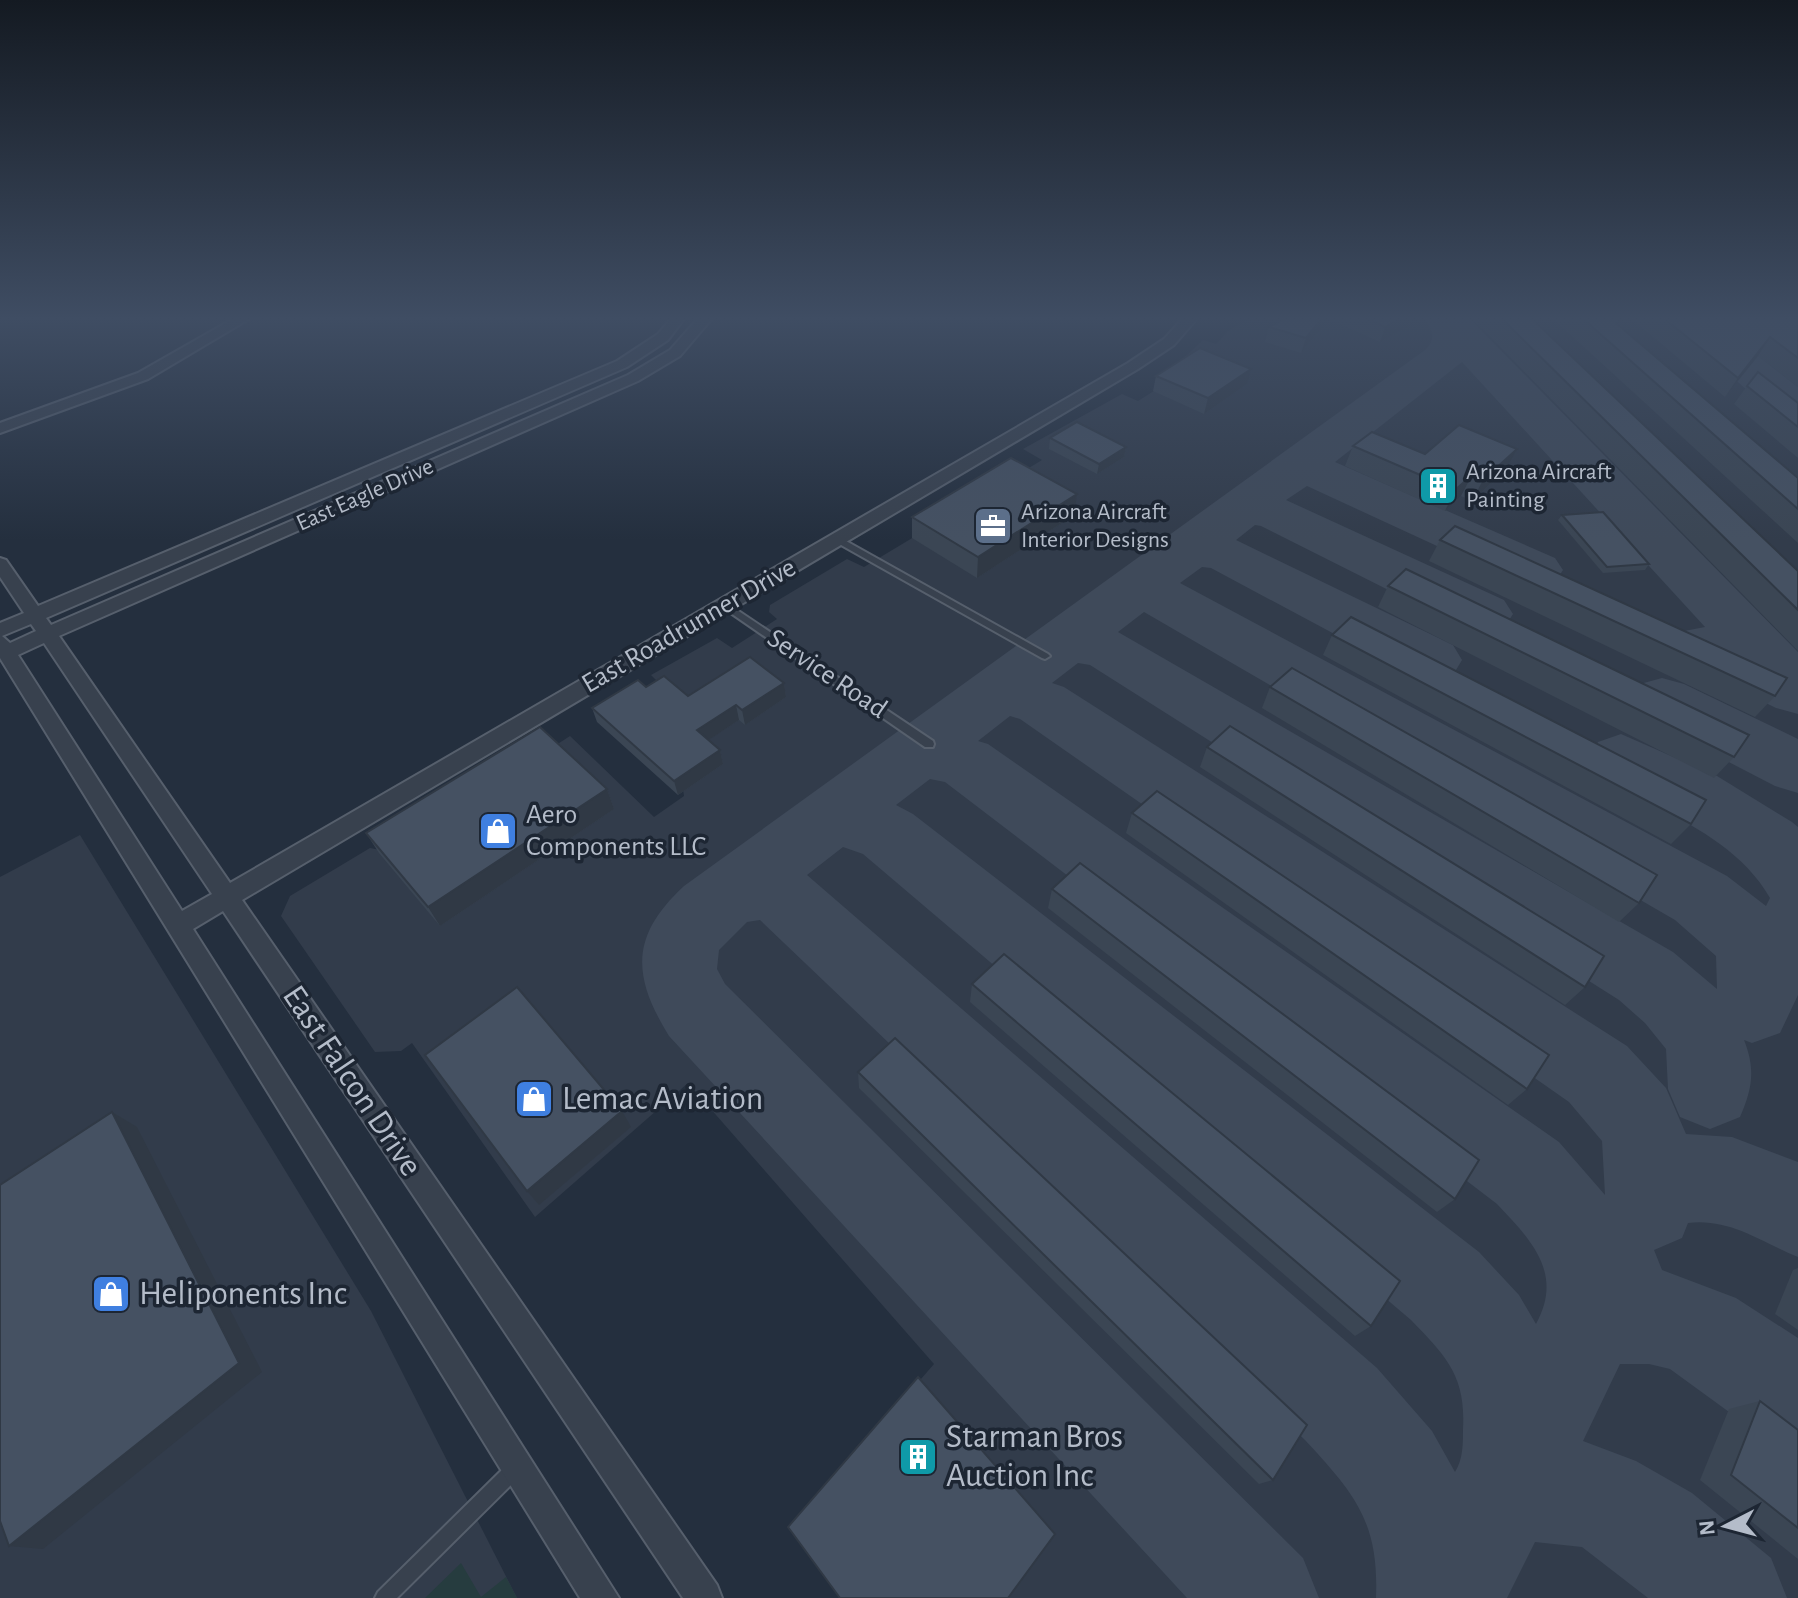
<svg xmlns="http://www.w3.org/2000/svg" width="1798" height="1598" font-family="'Alegreya Sans',sans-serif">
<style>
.airport{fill:#323c4b}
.green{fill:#263c3f}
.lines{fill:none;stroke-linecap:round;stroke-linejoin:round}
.taxiway{fill:#3f4a5a;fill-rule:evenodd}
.service-casing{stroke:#565f6c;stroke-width:4}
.minor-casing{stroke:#565f6c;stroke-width:4}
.service{fill:#38414e;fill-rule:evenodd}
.minor{fill:#38414e;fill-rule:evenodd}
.wall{fill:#3b4654}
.shaded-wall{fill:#303945}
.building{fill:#455162;stroke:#303945;stroke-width:2}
.labels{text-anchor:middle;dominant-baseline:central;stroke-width:7;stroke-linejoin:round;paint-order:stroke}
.far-poi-label{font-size:24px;fill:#b4bcc9;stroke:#1d2633;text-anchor:start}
.far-street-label{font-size:24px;fill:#b4bcc9;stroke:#1d2633}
.street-label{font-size:28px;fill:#b4bcc9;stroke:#1d2633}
.poi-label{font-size:28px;fill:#b4bcc9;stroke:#1d2633;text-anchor:start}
.near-street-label{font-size:34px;fill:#b4bcc9;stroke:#1d2633}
.near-poi-label{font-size:34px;fill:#b4bcc9;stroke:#1d2633;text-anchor:start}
</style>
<rect width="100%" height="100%" fill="#242f3e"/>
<g class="airport">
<polygon points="1253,316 1798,316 1798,1598 842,1598 791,1529 934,1364 688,1083 535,1217 412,1043 401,1051 375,1052 281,916 290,896 370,848 390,852 570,736 654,817 684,796 669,693 651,675 717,638 732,648 777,619 769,612 770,605 847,559 864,567 1042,460 1023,449 1122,394 1138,401 1195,365 1183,359 1203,340 1216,344 1228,331"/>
<polygon points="80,835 371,1311 517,1598 0,1598 0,877"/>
</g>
<polygon class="green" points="461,1563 481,1597 506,1577 517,1598 425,1598"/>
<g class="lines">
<g class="taxiway">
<path d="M1423 316H1467L1798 652V714L1776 708 1679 660 1670 646 1679 632 1705 627 1462 362 1335 462 1555 558 1563 570 1555 582 1535 588 1515 582 1307 486 1286 500 1504 600 1513 614 1504 628 1484 633 1464 628 1261 526 1255 525 1236 540 1453 645 1462 660 1453 675 1432 681 1411 675 1211 568 1202 567 1180 583 1727 876 1766 906 1770 898C1745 854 1700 829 1657 807 1631 793 1602 785 1588 759L1598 742 1621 734 1717 776 1792 822 1798 827V995L1780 1033 1752 1043 1744 1040C1756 1070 1752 1089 1740 1117L1710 1129 1680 1117 1668 1089 1666 1049 1645 1023 1619 1000 1090 665 1078 663 1052 683 1064 687 1627 1046 1666 1088 1686 1134 1732 1137 1798 1162V1257C1761 1242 1730 1218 1688 1223L1682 1238 1654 1250 1662 1270 1736 1298 1798 1338V1451L1762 1436 1670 1369 1649 1364H1620L1583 1441 1636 1461 1692 1493 1771 1558 1787 1598H1648L1582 1547 1535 1542 1507 1598H1376C1379 1522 1355 1494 1305 1440L760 920 747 922 719 950 717 969 725 984 1303 1558 1319 1598H1187L669 1036C632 976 630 936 684 886L1425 350C1438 338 1431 329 1423 316ZM1144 612 1675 920 1716 956 1717 989 1673 952 1118 632ZM1010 716 1020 719 1569 1102 1602 1141 1605 1195 1559 1142 988 744 978 741ZM930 779 945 782 1497 1204C1531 1240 1564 1273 1536 1324L1519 1295 1479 1252 913 814 896 805ZM843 847 863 854 1411 1320C1446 1356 1466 1376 1463 1429 1463 1444 1463 1459 1455 1472L1432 1431 1377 1368 807 875Z"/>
<polygon points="1661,316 1707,316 1798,387 1798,424 1782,420"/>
<polygon points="1662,678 1684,684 1798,739 1798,793 1775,786 1640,716 1631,700 1640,684"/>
</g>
<g class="service-casing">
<g id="service">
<polygon points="837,536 1048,654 1050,656 1045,659 1042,658 834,541 833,539"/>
<polygon points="725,602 933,741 934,744 933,747 925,747 722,607 720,605"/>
<polygon points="515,1461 521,1463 523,1469 521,1475 397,1598 375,1598 378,1592 509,1463"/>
</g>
</g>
<g class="minor-casing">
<g id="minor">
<polygon points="238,316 254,316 148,379 0,433 0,423 138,373"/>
<path d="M673 316H686L668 340 627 367 46 618 51 625 628 375 670 350 700 316H714L680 356 638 381 59 636 230 883 1128 363 1164 339 1185 316H1199L1174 345 1138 369 242 900 717 1585 722 1598H683L223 911 193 929 619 1598H580L0 658V623L24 613 0 577V558L6 560 38 606 617 361 658 334ZM31 624 36 631 10 643 2 636ZM44 643 212 894 182 911 18 655Z"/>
</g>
</g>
<use href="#service" class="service"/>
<use href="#minor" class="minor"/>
</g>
<g class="wall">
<polygon points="1291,316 1415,316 1412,324 1380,342 1329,319 1301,353 1265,342 1269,327"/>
<polygon points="1470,316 1529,316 1798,571 1798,651"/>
<polygon points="1550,316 1627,316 1619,326 1798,478 1798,543"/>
<polygon points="1628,316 1798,316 1798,387 1758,356 1725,397"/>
<polygon points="1156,376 1247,384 1204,414 1153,391"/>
<polygon points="1747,386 1798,403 1798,458 1734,404"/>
<polygon points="1050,438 1126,447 1124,457 1097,474 1049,449"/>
<polygon points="1353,446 1425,454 1506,469 1472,501 1461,496 1445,511 1345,466"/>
<polygon points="1074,515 977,578 912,538 912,517"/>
<polygon points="1562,515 1649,564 1645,570 1603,573 1558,520"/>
<polygon points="1440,540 1775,696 1755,717 1429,561"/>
<polygon points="1388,586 1734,757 1714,778 1378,607"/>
<polygon points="1332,635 1691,824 1671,844 1323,655"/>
<polygon points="784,683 786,697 745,725 739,720 708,740 720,750 723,764 678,795 597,722 592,708"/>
<polygon points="1270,687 1639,903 1619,922 1262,708"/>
<polygon points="1207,747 1585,987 1565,1005 1200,767"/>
<polygon points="607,789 614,809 440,926 379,853 366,833"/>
<polygon points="1132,813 1527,1089 1508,1105 1126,833"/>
<polygon points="1052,889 1455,1199 1437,1212 1048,908"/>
<polygon points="972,984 1371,1326 1355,1336 970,1002"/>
<polygon points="858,1072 1273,1480 1259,1484 859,1088"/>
<polygon points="1798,1268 1798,1330 1775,1314 1793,1270"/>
<polygon points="1760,1401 1798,1430 1798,1559 1700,1480 1729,1409"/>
</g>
<g class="shaded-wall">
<polygon points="1324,316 1330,316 1329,319 1301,353 1306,338"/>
<polygon points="1405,316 1415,316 1412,324 1380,342 1385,327"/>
<polygon points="1621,316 1627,316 1605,341 1616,323"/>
<polygon points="1770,337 1758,356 1725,397 1738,378"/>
<polygon points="1251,369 1247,384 1204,414 1208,398"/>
<polygon points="1126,447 1124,457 1097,474 1099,464"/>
<polygon points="1517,449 1506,469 1472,501 1483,480"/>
<polygon points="1472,475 1461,496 1445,511 1455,490"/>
<polygon points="1077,494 1074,515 977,578 978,557"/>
<polygon points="784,683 786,697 745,725 742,710"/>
<polygon points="736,705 739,720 701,745 697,730"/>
<polygon points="720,750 723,764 678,795 674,781"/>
<polygon points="607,789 614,809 440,926 428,907"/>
<polygon points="622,1111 631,1127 539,1205 527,1191"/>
<polygon points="112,1112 137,1127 262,1372 43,1549 9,1546"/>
</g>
<g class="building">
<polygon points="1291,316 1324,316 1306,338 1269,327"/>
<polygon points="1361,316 1405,316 1385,327"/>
<polygon points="1499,316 1529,316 1798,571 1798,610"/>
<polygon points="1580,316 1621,316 1616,323 1798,478 1798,509"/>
<polygon points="1661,316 1798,316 1798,358 1770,337 1738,378"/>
<polygon points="1200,348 1251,369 1208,398 1156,376"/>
<polygon points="1758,372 1798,403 1798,427 1747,386"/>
<polygon points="1077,422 1126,447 1099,464 1050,438"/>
<polygon points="1459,425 1517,449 1483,480 1472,475 1455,490 1353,446 1372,432 1425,454"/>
<polygon points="1011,458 1077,494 978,557 912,517"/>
<polygon points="1603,512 1649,564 1607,567 1562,515"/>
<polygon points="1455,526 1787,678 1775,696 1440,540"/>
<polygon points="1406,569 1749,735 1734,757 1388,586"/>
<polygon points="1351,617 1706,800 1691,824 1332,635"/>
<polygon points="750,657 784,683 742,710 736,705 697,730 720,750 674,781 592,708 638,680 646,687 664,676 688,696"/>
<polygon points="1292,668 1657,875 1639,903 1270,687"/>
<polygon points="1230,726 1604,956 1585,987 1207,747"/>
<polygon points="540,727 607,789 428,907 366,833"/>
<polygon points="1157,791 1549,1055 1527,1089 1132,813"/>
<polygon points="1080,863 1479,1160 1455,1199 1052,889"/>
<polygon points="1004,954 1400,1281 1371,1326 972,984"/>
<polygon points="517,987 622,1111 527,1191 425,1055"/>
<polygon points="895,1038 1307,1425 1273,1480 858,1072"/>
<polygon points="112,1112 239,1363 9,1546 0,1521 0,1185"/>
<polygon points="918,1377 1055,1534 1008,1598 840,1598 788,1527"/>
<polygon points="1760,1401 1798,1430 1798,1528 1731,1475"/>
</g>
<linearGradient id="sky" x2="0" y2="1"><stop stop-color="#141a22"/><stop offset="0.59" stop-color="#3f4d63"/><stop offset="1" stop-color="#3f4d63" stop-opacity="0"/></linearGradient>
<rect width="1798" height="540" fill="url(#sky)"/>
<defs>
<g id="building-square" transform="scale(2)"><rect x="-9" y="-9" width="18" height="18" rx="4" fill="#0f9aa8" stroke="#1d2633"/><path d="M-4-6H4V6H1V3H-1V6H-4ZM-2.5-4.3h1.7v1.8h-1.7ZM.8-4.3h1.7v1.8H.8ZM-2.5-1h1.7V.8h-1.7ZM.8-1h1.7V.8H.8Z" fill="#fff"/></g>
<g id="office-square" transform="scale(2)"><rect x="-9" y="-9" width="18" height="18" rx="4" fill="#5c6f8a" stroke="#1d2633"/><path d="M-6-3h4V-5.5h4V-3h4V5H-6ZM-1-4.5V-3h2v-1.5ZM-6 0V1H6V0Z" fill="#fff"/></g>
<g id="shop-square" transform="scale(2)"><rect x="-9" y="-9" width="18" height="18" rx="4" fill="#3f7fe0" stroke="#1d2633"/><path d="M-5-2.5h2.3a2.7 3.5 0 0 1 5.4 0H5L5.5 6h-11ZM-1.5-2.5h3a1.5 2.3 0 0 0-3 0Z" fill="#fff"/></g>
</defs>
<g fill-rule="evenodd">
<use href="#building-square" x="1438" y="486"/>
<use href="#office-square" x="993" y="526"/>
<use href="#shop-square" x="498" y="831"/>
<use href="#shop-square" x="534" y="1099"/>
<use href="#shop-square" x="111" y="1294"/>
<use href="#building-square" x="918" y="1457"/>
</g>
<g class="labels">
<g class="far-poi-label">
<text x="1466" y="472">Arizona Aircraft<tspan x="1466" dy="28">Painting</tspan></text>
<text x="1021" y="512">Arizona Aircraft<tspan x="1021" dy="28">Interior Designs</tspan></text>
</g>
<g class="far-street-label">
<text transform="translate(365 495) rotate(-24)">East Eagle Drive</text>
</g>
<g class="street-label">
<text transform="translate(689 626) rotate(-30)">East Roadrunner Drive</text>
<text transform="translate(827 674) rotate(34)">Service Road</text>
</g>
<g class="poi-label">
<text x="526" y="815">Aero<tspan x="526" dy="32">Components LLC</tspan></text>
</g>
<g class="near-street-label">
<text transform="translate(352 1081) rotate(56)">East Falcon Drive</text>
</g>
<g class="near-poi-label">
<text x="562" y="1099">Lemac Aviation</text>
<text x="139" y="1294">Heliponents Inc</text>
<text x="946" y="1437">Starman Bros<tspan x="946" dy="39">Auction Inc</tspan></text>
</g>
</g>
<g transform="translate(1726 1526) rotate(264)" stroke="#1d2633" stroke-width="6" paint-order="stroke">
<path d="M0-6L14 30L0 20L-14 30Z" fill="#b4bcc9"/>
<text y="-12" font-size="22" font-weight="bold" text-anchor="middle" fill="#b4bcc9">N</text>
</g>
</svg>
